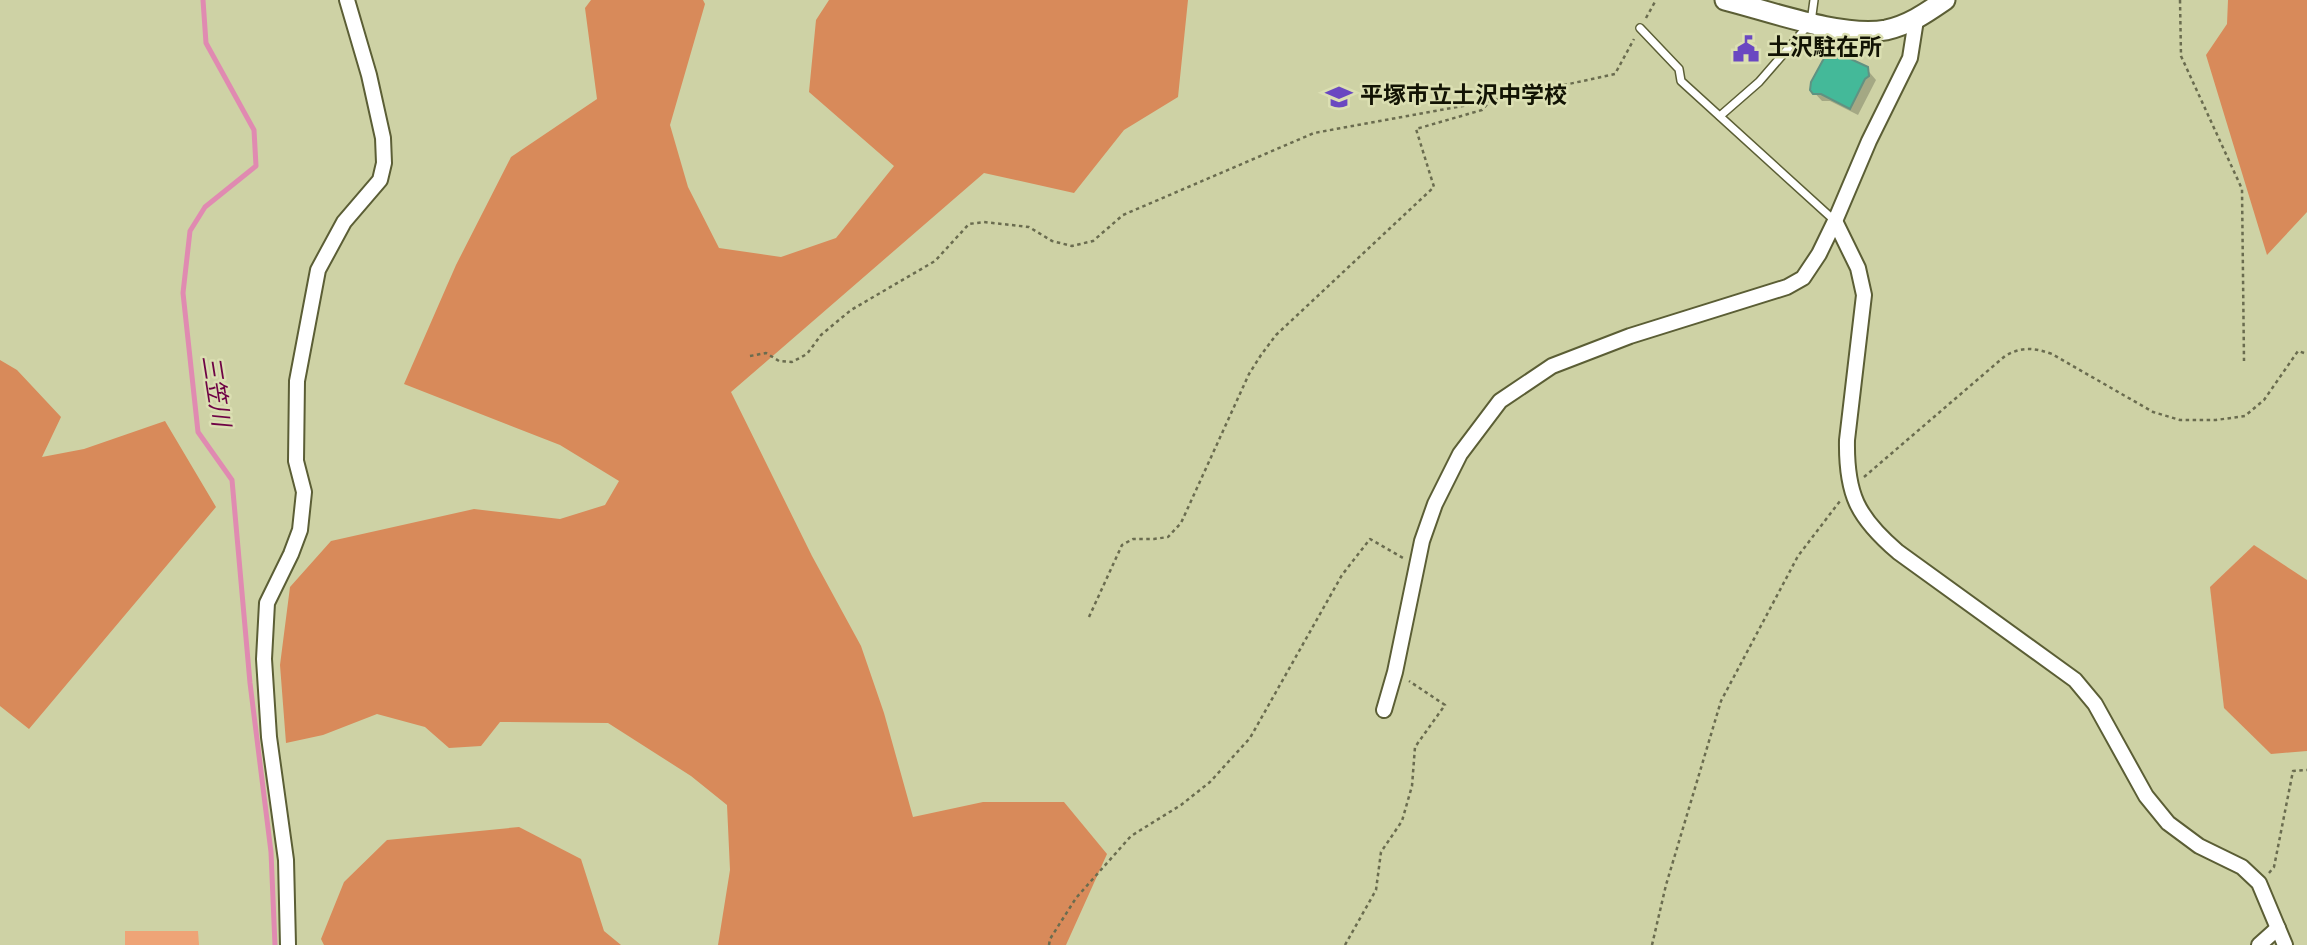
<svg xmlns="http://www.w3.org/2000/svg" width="2307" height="945" font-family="Overpass,'Noto Sans JP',sans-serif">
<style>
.green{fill:#eea477}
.forest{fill:#d88a5a}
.shadow{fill:#0003}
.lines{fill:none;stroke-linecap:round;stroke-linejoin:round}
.stream{stroke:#e08ab1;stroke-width:5}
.building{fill:#44b999;stroke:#609282;stroke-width:2}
.lane-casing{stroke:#5b5e35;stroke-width:10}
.street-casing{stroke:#5b5e35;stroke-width:18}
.secondary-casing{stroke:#5b5e35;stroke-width:23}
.path{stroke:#6a6c4f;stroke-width:2.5;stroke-dasharray:3.5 3.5;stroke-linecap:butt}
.lane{stroke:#fff;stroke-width:7}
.street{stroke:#fff;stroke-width:14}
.secondary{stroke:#fff;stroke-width:19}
.labels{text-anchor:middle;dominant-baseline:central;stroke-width:5;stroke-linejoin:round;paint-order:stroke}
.poi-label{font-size:23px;font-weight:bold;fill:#121304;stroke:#dbdfb2;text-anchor:start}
.water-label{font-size:24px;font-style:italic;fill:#6e0345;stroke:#dbdfb2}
</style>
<rect width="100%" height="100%" fill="#ced2a5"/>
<polygon class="green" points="125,931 198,931 199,945 125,945"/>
<g class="forest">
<polygon points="591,0 703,0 705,4 670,125 688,187 719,248 781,257 836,238 894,166 809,92 816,20 829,0 1188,0 1178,97 1124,130 1074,193 984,173 731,392 812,556 861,646 884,713 913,817 983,802 1064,802 1107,854 1066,945 718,945 730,870 727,805 691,776 608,723 500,722 481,746 449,748 425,727 377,714 323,735 286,743 280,665 290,587 331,541 474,509 560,519 605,505 619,481 560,445 404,384 456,265 511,157 597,99 585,8"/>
<polygon points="2228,0 2307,0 2307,212 2267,255 2206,55 2227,24"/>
<polygon points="0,360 17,370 61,417 42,457 84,449 165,421 216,507 29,729 0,706"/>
<polygon points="2254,545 2307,580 2307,751 2271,754 2224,708 2210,587"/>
<polygon points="519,827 581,859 604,931 621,945 324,945 321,939 344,882 387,840"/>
</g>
<polygon class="shadow" points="1864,66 1876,80 1858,115 1830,101 1822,101 1812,90"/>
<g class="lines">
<polyline class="stream" points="203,0 206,43 254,130 256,166 205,207 190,231 183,293 198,432 232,480 250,683 271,852 275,945"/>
</g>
<polygon class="building" points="1829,49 1868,67 1869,76 1865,79 1850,109 1821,94 1813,94 1810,90 1811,82"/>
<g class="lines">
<g class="lane-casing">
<g id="lane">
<polyline points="1640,28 1679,69 1681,81 1835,221"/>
<polyline points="1720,116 1759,82 1811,22 1814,0"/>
</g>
</g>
<g class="street-casing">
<g id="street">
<path d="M1835 221 1858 268 1864 295 1847 440C1846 494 1857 517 1898 552L2075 680 2095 704 2146 796 2168 823 2199 846 2242 867 2259 883 2285 945"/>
<polyline points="1384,710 1395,672 1422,541 1435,504 1460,454 1500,401 1552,366 1630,336 1787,287 1803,278 1819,254 1835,221 1869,141 1910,58 1916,20"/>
<polyline points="288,945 286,860 269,737 264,659 267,603 291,554 300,530 304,492 296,461 297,381 318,270 344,222 380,180 384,163 383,138 369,75 347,0"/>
<polyline points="2259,945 2278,928"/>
</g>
</g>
<g class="secondary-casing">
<path id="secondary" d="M1725 0C1769 11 1842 38 1886 30 1909 25 1926 13 1945 0"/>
</g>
<g class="path">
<polyline points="2180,0 2181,56 2242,189 2244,361"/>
<polyline points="1646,18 1656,0"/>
<polyline points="750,356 766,353 779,361 792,362 807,354 821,335 851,310 935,261 969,224 984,222 1029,227 1052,241 1072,246 1093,241 1123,215 1314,133 1490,101 1615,74 1634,39"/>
<path d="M1864 477 2005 356C2022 346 2035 348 2052 354L2153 412 2180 420H2216L2245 416 2264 400 2298 351 2307 354"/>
<polyline points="1089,617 1122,545 1133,539 1154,539 1168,537 1181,523 1249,374 1261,355 1276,335 1434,187 1416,129 1482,110 1490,101"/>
<polyline points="2269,873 2274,867 2293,771 2307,770"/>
<polyline points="1049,945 1050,939 1076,898 1131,836 1181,805 1210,782 1250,738 1342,575 1370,539 1403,558"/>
<polyline points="1345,945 1376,890 1381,852 1402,821 1412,786 1415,747 1445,705 1409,681"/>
<polyline points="1652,945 1666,885 1721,701 1798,556 1840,501"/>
</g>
<use href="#lane" class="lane"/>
<use href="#street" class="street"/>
<use href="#secondary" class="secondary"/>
</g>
<defs>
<g id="civic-bare" transform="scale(2.1)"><path d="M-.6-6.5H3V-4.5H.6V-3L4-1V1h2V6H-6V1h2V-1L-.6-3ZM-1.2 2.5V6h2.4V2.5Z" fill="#6a48c1" stroke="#dbdfb2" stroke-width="2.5" paint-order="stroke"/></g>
<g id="school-bare" transform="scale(2.1)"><path d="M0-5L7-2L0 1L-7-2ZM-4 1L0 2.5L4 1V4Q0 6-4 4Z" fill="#6a48c1" stroke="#dbdfb2" stroke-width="2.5" paint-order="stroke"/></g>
</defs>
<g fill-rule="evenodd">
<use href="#civic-bare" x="1746" y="49"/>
<use href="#school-bare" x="1339" y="97"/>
</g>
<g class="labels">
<g class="poi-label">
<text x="1767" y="49">土沢駐在所</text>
<text x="1360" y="97">平塚市立土沢中学校</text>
</g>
<g class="water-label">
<text transform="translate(214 391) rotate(81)">三笠川</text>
</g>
</g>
</svg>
